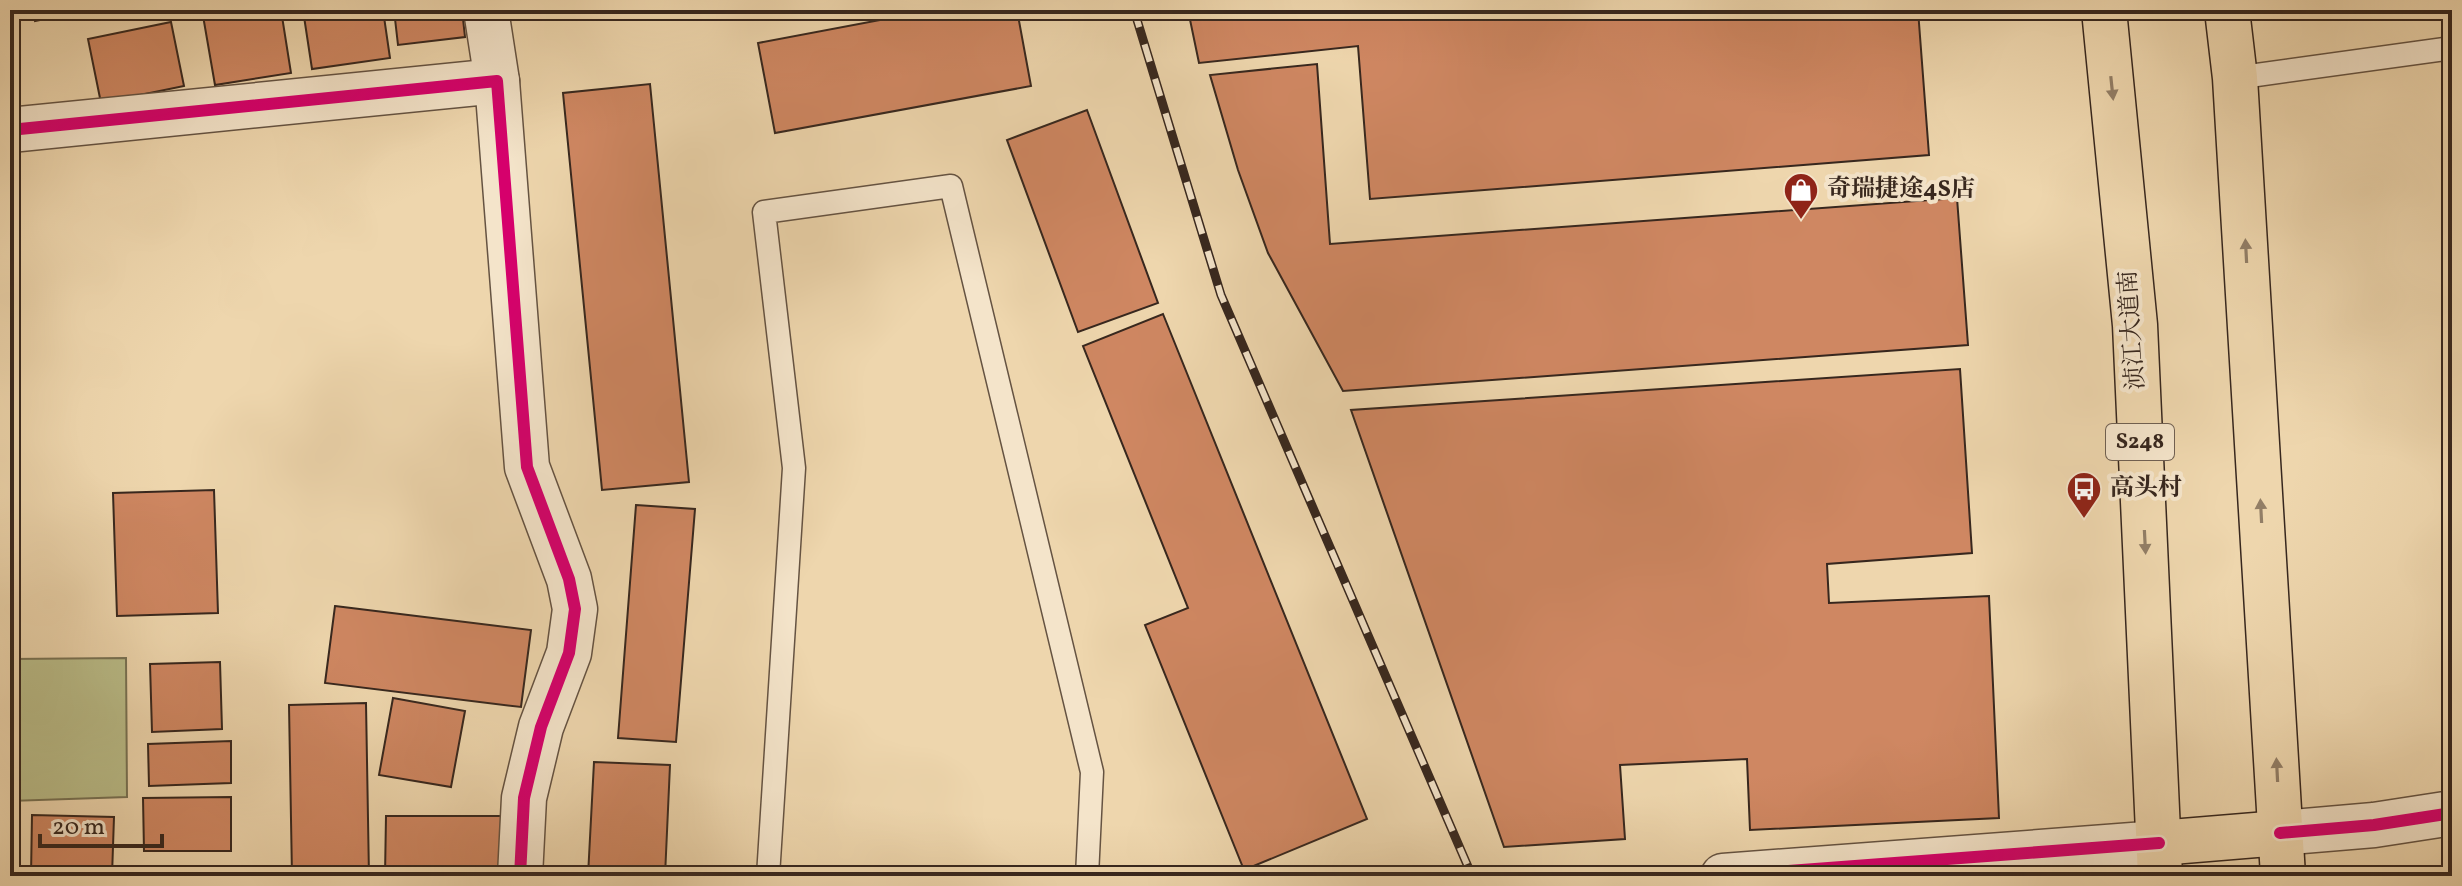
<svg xmlns="http://www.w3.org/2000/svg" width="2462" height="886" font-family="Vollkorn,'Noto Serif SC',serif">
<style>
.green{fill:#babd89;stroke:#787254;stroke-width:2}
.building{fill:#cf8762;stroke:#37271e;stroke-width:2}
.lines{fill:none;stroke-linecap:round;stroke-linejoin:round}
.lane-casing{stroke:#655342;stroke-width:25}
.street-casing{stroke:#655342;stroke-width:47}
.primary-casing{stroke:#37271e;stroke-width:47}
.lane{stroke:#f4e4ca;stroke-width:22}
.street{stroke:#f4e4ca;stroke-width:44}
.primary{stroke:#eed6ad;stroke-width:44}
.rail-casing{stroke:#37271e;stroke-width:9}
.rail{stroke:#f4e4ca;stroke-width:6;stroke-dasharray:18;stroke-linecap:butt}
.cycleway-casing{stroke:#f4e4ca;stroke-width:17}
.cycleway{stroke:#d6006c;stroke-width:12}
.oneway{fill:#927e66}
.labels{text-anchor:middle;dominant-baseline:central;stroke-width:8;stroke-linejoin:round;paint-order:stroke}
.shield{fill:#f4e4ca;stroke:#706052;stroke-width:2}
.shield-label{font-size:22px;font-weight:bold;fill:#37271e}
.poi-label{font-size:24px;font-weight:bold;fill:#37271e;stroke:#f4e4ca;text-anchor:start}
.street-label{font-size:24px;fill:#37271e;stroke:#f4e4ca}
</style>
<rect width="100%" height="100%" fill="#eed6ad"/>
<filter id="stains"><feTurbulence type="fractalNoise" baseFrequency=".0025" numOctaves="4"/><feColorMatrix values="0 0 0 0 .2 0 0 0 0 .09 0 0 0 0 .02 0 0 0 .5 -.17"/></filter>
<radialGradient id="worn" r=".72"><stop offset=".6" stop-color="#630" stop-opacity="0"/><stop offset="1" stop-color="#630" stop-opacity=".3"/></radialGradient>
<polygon class="green" points="126,658 127,797 10,801 10,659"/>
<g class="building">
<polygon points="32,10 87,10 35,21"/>
<polygon points="202,10 281,10 291,73 215,85"/>
<polygon points="303,10 383,10 390,58 312,69"/>
<polygon points="394,10 462,10 465,37 398,45"/>
<polygon points="933,10 1017,10 1031,86 775,133 758,43"/>
<polygon points="1188,10 1918,10 1929,155 1370,199 1358,46 1199,63"/>
<polygon points="171,22 184,86 101,103 88,39"/>
<polygon points="1317,64 1330,244 1957,198 1968,345 1343,391 1268,253 1238,170 1210,75"/>
<polygon points="650,84 689,482 602,490 563,93"/>
<polygon points="1087,110 1158,303 1078,332 1007,140"/>
<polygon points="1163,314 1367,819 1244,870 1145,625 1188,608 1083,346"/>
<polygon points="1960,369 1972,553 1827,564 1829,603 1989,596 1999,818 1750,830 1747,759 1620,765 1625,839 1504,847 1351,410"/>
<polygon points="214,490 218,613 117,616 113,493"/>
<polygon points="636,505 695,509 676,742 618,738"/>
<polygon points="335,606 531,630 521,707 325,683"/>
<polygon points="220,662 222,729 152,732 150,664"/>
<polygon points="393,698 465,711 451,787 379,775"/>
<polygon points="366,703 369,876 292,876 289,705"/>
<polygon points="231,741 231,783 149,786 148,744"/>
<polygon points="594,762 670,765 665,876 588,876"/>
<polygon points="231,797 231,851 144,851 143,798"/>
<polygon points="32,815 114,817 112,876 31,876"/>
<polygon points="386,816 501,816 501,876 385,876"/>
</g>
<g class="lines">
<g class="lane-casing">
<g id="lane">
<polyline points="2235,78 2452,48"/>
<polyline points="768,876 794,468 764,212 951,186 1092,772 1087,876"/>
</g>
</g>
<g class="street-casing">
<g id="street">
<polyline points="486,10 497,81"/>
<polyline points="10,130 497,81 527,467 569,579 575,609 569,653 541,727 524,798 520,876"/>
<polyline points="2280,833 2374,825 2452,813"/>
<polyline points="1723,876 2159,843"/>
</g>
</g>
<g class="primary-casing">
<g id="primary">
<polyline points="2104,10 2135,325 2160,876"/>
<polyline points="2227,10 2235,78 2283,876"/>
<polyline points="2159,843 2280,833"/>
</g>
</g>
<use href="#lane" class="lane"/>
<use href="#street" class="street"/>
<use href="#primary" class="primary"/>
<g class="rail-casing">
<polyline id="rail" points="1134,10 1221,295 1472,876"/>
</g>
<use href="#rail" class="rail"/>
<g class="cycleway-casing">
<g id="cycleway">
<polyline points="10,130 497,81 527,467 569,579 575,609 569,653 541,727 524,798 520,876"/>
<polyline points="2280,833 2374,825 2452,813"/>
<polyline points="1723,876 2159,843"/>
</g>
</g>
<use href="#cycleway" class="cycleway"/>
</g>
<defs><path id="oneway-solid" d="M-6-.8H1V-3.2L6.5 0L1 3.2V.8H-6Z" transform="scale(2)"/></defs>
<g class="oneway">
<use href="#oneway-solid" transform="translate(2112 88) rotate(84)"/>
<use href="#oneway-solid" transform="translate(2246 251) rotate(-93)"/>
<use href="#oneway-solid" transform="translate(2261 511) rotate(-93)"/>
<use href="#oneway-solid" transform="translate(2145 542) rotate(87)"/>
<use href="#oneway-solid" transform="translate(2277 770) rotate(-93)"/>
</g>
<defs>
<g id="shop-pin" transform="scale(1.8)"><path d="M0 17L-7.5 6A9.5 9.5 0 1 1 7.5 6Z" fill="#8f2418" stroke="#f4e4ca"/><path d="M-5-2.5h2.3a2.7 3.5 0 0 1 5.4 0H5L5.5 6h-11ZM-1.5-2.5h3a1.5 2.3 0 0 0-3 0Z" fill="#fff"/></g>
<g id="bus-pin" transform="scale(1.8)"><path d="M0 17L-7.5 6A9.5 9.5 0 1 1 7.5 6Z" fill="#8f2418" stroke="#f4e4ca"/><path d="M-5-6H5V4H4V6H2V4H-2V6H-4V4H-5ZM-3.5-4V0h7V-4ZM-3.5 1.2v1.5H-2V1.2ZM2 1.2v1.5H3.5V1.2Z" fill="#fff"/></g>
</defs>
<g fill-rule="evenodd">
<use href="#shop-pin" x="1801" y="190"/>
<use href="#bus-pin" x="2084" y="489"/>
</g>
<g class="labels">
<rect class="shield" x="2106" y="424" width="68" height="36" rx="6"/>
<g class="shield-label">
<text x="2140" y="442">S248</text>
</g>
<g class="poi-label">
<text x="1827" y="190">奇瑞捷途4S店</text>
<text x="2110" y="489">高头村</text>
</g>
<g class="street-label">
<text transform="translate(2133 330) rotate(-94)">浈江大道南</text>
</g>
</g>
<rect width="2462" height="886" fill="none" stroke="#eed6ad" stroke-width="40"/>
<rect x="12" y="12" width="2438" height="862" fill="none" stroke="#37271e" stroke-width="4"/>
<rect x="20" y="20" width="2422" height="846" fill="none" stroke="#37271e" stroke-width="2"/>
<path d="M40 834v12h122v-12" fill="none" stroke="#37271e" stroke-width="4"/>
<text x="52" y="834" font-size="24" fill="#37271e" stroke="#f4e4ca" stroke-width="6" paint-order="stroke">20 m</text>
<rect width="100%" height="100%" filter="url(#stains)"/>
<rect width="100%" height="100%" fill="url(#worn)"/>
</svg>
